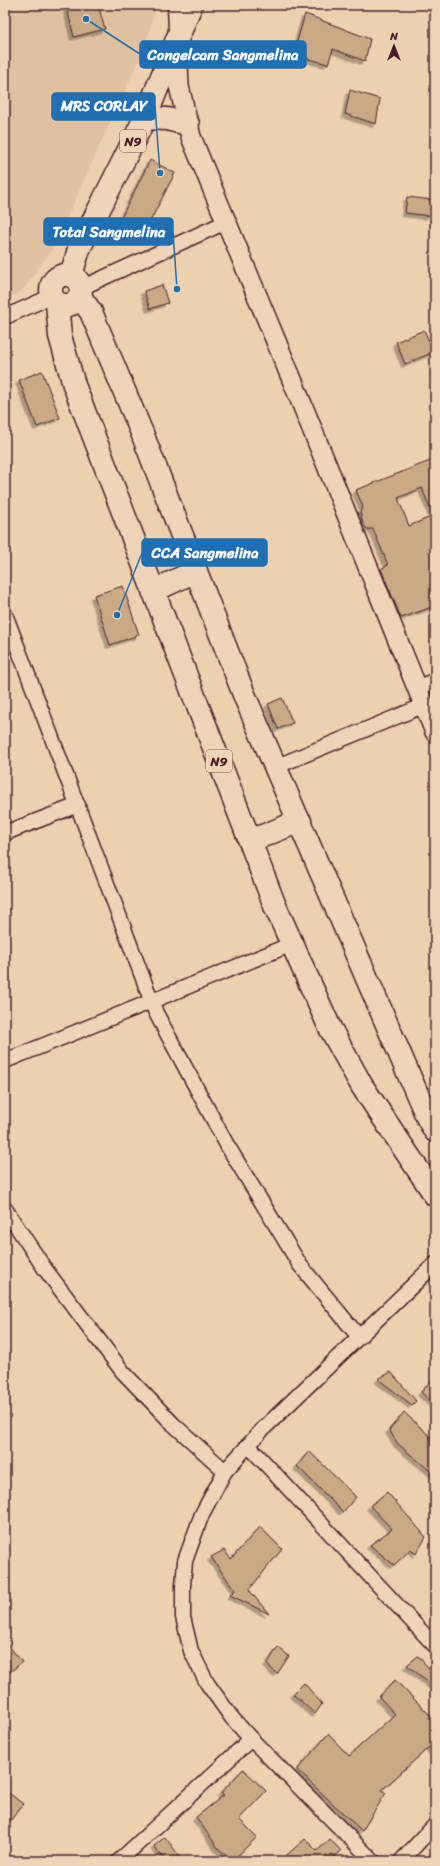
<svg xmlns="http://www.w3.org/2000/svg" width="440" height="1866" font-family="Sriracha,sans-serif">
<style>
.built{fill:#dfc19f}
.building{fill:#caa984;stroke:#4a1f2b;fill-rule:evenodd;filter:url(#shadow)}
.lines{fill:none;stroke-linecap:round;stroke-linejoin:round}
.street-casing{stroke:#4a1f2b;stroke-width:17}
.secondary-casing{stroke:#4a1f2b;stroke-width:22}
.highway-casing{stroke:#4a1f2b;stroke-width:25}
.street{stroke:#f0d4b7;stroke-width:14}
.secondary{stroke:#f0d4b7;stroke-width:19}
.highway{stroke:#f0d4b7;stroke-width:22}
.labels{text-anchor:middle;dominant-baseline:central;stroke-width:3;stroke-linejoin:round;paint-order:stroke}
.shield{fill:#f0d4b7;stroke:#7c5555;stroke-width:1}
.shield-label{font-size:13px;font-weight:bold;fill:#4a1f2b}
.leader{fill:none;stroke:#1f6fb2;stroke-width:1.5}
.callout-dot{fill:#1f6fb2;stroke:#f0d4b7;stroke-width:1.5}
.callout{fill:#1f6fb2;stroke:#1f6fb2;stroke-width:1.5}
.callout-label{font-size:15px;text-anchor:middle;font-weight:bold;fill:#fff}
</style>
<defs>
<filter id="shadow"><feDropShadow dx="-3.5" dy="3.5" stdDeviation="0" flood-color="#0004"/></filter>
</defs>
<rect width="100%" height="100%" fill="#edd0ae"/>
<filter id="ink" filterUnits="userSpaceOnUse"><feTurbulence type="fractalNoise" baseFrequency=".025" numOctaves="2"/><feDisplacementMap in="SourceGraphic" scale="8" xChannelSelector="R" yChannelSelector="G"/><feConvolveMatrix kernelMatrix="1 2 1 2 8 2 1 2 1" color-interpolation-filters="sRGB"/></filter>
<g filter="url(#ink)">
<polygon class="built" points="5,5 157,5 144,49 52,250 21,292 5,299"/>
<g class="building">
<polygon points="80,5 98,5 105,29 74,37 67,8"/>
<polygon points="305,14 370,39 365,61 333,49 328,64 293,55"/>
<polygon points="350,90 380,99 376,124 345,114"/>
<polygon points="150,160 175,173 144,233 120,220"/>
<polygon points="407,197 433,200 430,216 405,213"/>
<polygon points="162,285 168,303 150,309 144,291"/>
<polygon points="424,330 434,352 405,364 396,342"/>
<polygon points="42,371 60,418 37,427 19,380"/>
<path d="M435 459V606L401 618 381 569 388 565 373 529H367L363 524 360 512 363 507 356 490ZM422 488 433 516 409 526 398 498Z"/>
<polygon points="123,586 139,635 110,645 94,595"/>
<polygon points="282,698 293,723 278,729 268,704"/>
<polygon points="391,1372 416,1401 412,1405 378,1379"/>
<polygon points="435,1377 435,1405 421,1392"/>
<polygon points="404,1412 435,1441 435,1475 398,1444 389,1430"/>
<polygon points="309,1451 356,1497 343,1512 297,1466"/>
<polygon points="387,1492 426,1537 416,1554 411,1549 394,1565 370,1545 392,1529 370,1506"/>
<polygon points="260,1527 282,1549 249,1590 269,1614 230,1595 235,1590 211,1557 224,1550 231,1559"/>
<polygon points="5,1641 22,1662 5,1676"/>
<polygon points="278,1647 289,1656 277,1674 267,1664"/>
<polygon points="418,1656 435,1675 435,1687 407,1665"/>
<polygon points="395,1680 435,1720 435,1753 429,1747 382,1790 386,1793 362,1831 297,1770 328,1734 349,1756 395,1714 379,1697"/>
<polygon points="304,1683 322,1704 315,1714 293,1694"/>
<polygon points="243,1769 266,1791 239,1819 257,1837 232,1861 218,1848 196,1817 224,1795 221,1793"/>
<polygon points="5,1790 23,1804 5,1828"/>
<polygon points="165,1837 183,1861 166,1861 154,1846"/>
<polygon points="305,1839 317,1851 330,1839 341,1851 330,1861 280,1861"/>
</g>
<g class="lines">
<g class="street-casing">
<g id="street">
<polyline points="175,5 176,33"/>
<polyline points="81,288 226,222"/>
<polyline points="5,317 52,296"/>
<polyline points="5,614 156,1013 227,1145 300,1265 359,1337"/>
<polyline points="418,688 435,680"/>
<polyline points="275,767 425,705"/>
<polyline points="5,833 78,805"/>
<polyline points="5,1061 292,944"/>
<polyline points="5,1209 45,1269 123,1372 173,1424 225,1471"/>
<polyline points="248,1445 435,1646"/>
<polyline points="119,1861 251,1739"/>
<polyline points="373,1861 251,1739 232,1718 207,1683 191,1651 183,1617 183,1586 185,1561 202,1514 225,1471 263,1429 435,1264"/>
<polyline points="401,1861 435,1825"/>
</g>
</g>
<g class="secondary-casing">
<polyline id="secondary" points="177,43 179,86 191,137 293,382 435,732"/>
</g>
<g class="highway-casing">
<g id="highway">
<polyline points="145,118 167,119 188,124"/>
<circle cx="66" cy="290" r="15"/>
<polyline points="71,275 79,249 145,118 191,5"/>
<polyline points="80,297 91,312 142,433 245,697 428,1119 435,1131"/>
<polyline points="57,303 60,336 74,385 275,906 330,1028 362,1086 435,1195"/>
<polyline points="153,591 196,571"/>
<polyline points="250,841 300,821"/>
</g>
</g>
<use href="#street" class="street"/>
<use href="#secondary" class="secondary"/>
<use href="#highway" class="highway"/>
</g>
</g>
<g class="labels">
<g class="shield">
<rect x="120" y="130" width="26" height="22" rx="3"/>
<rect x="206" y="750" width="26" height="22" rx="3"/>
</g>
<g class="shield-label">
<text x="133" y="141">N9</text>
<text x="219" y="761">N9</text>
</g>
</g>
<path class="leader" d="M86 19L140 54M160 173L155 106M177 289L173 232M117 615L142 553"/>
<g class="callout-dot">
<circle cx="86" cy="19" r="4"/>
<circle cx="160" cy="173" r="4"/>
<circle cx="177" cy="289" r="4"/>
<circle cx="117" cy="615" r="4"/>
</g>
<g class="callout">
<rect x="140" y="41" width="166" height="27" rx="4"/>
<rect x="52" y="93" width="103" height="27" rx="4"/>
<rect x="44" y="218" width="129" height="27" rx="4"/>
<rect x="142" y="539" width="125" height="27" rx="4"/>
</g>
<g class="callout-label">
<text x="223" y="60">Congelcam Sangmelina</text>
<text x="104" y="111">MRS CORLAY</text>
<text x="109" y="237">Total Sangmelina</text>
<text x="205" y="558">CCA Sangmelina</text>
</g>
<rect width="440" height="1866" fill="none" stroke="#f0d4b7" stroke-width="20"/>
<rect x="10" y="10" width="420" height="1846" fill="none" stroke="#4a1f2b" stroke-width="1.5" filter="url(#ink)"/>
<g transform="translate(394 46)" stroke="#f0d4b7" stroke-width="3" paint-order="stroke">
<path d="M0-3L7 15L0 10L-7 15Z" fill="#4a1f2b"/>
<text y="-6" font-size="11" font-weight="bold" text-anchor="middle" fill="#4a1f2b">N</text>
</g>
</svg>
